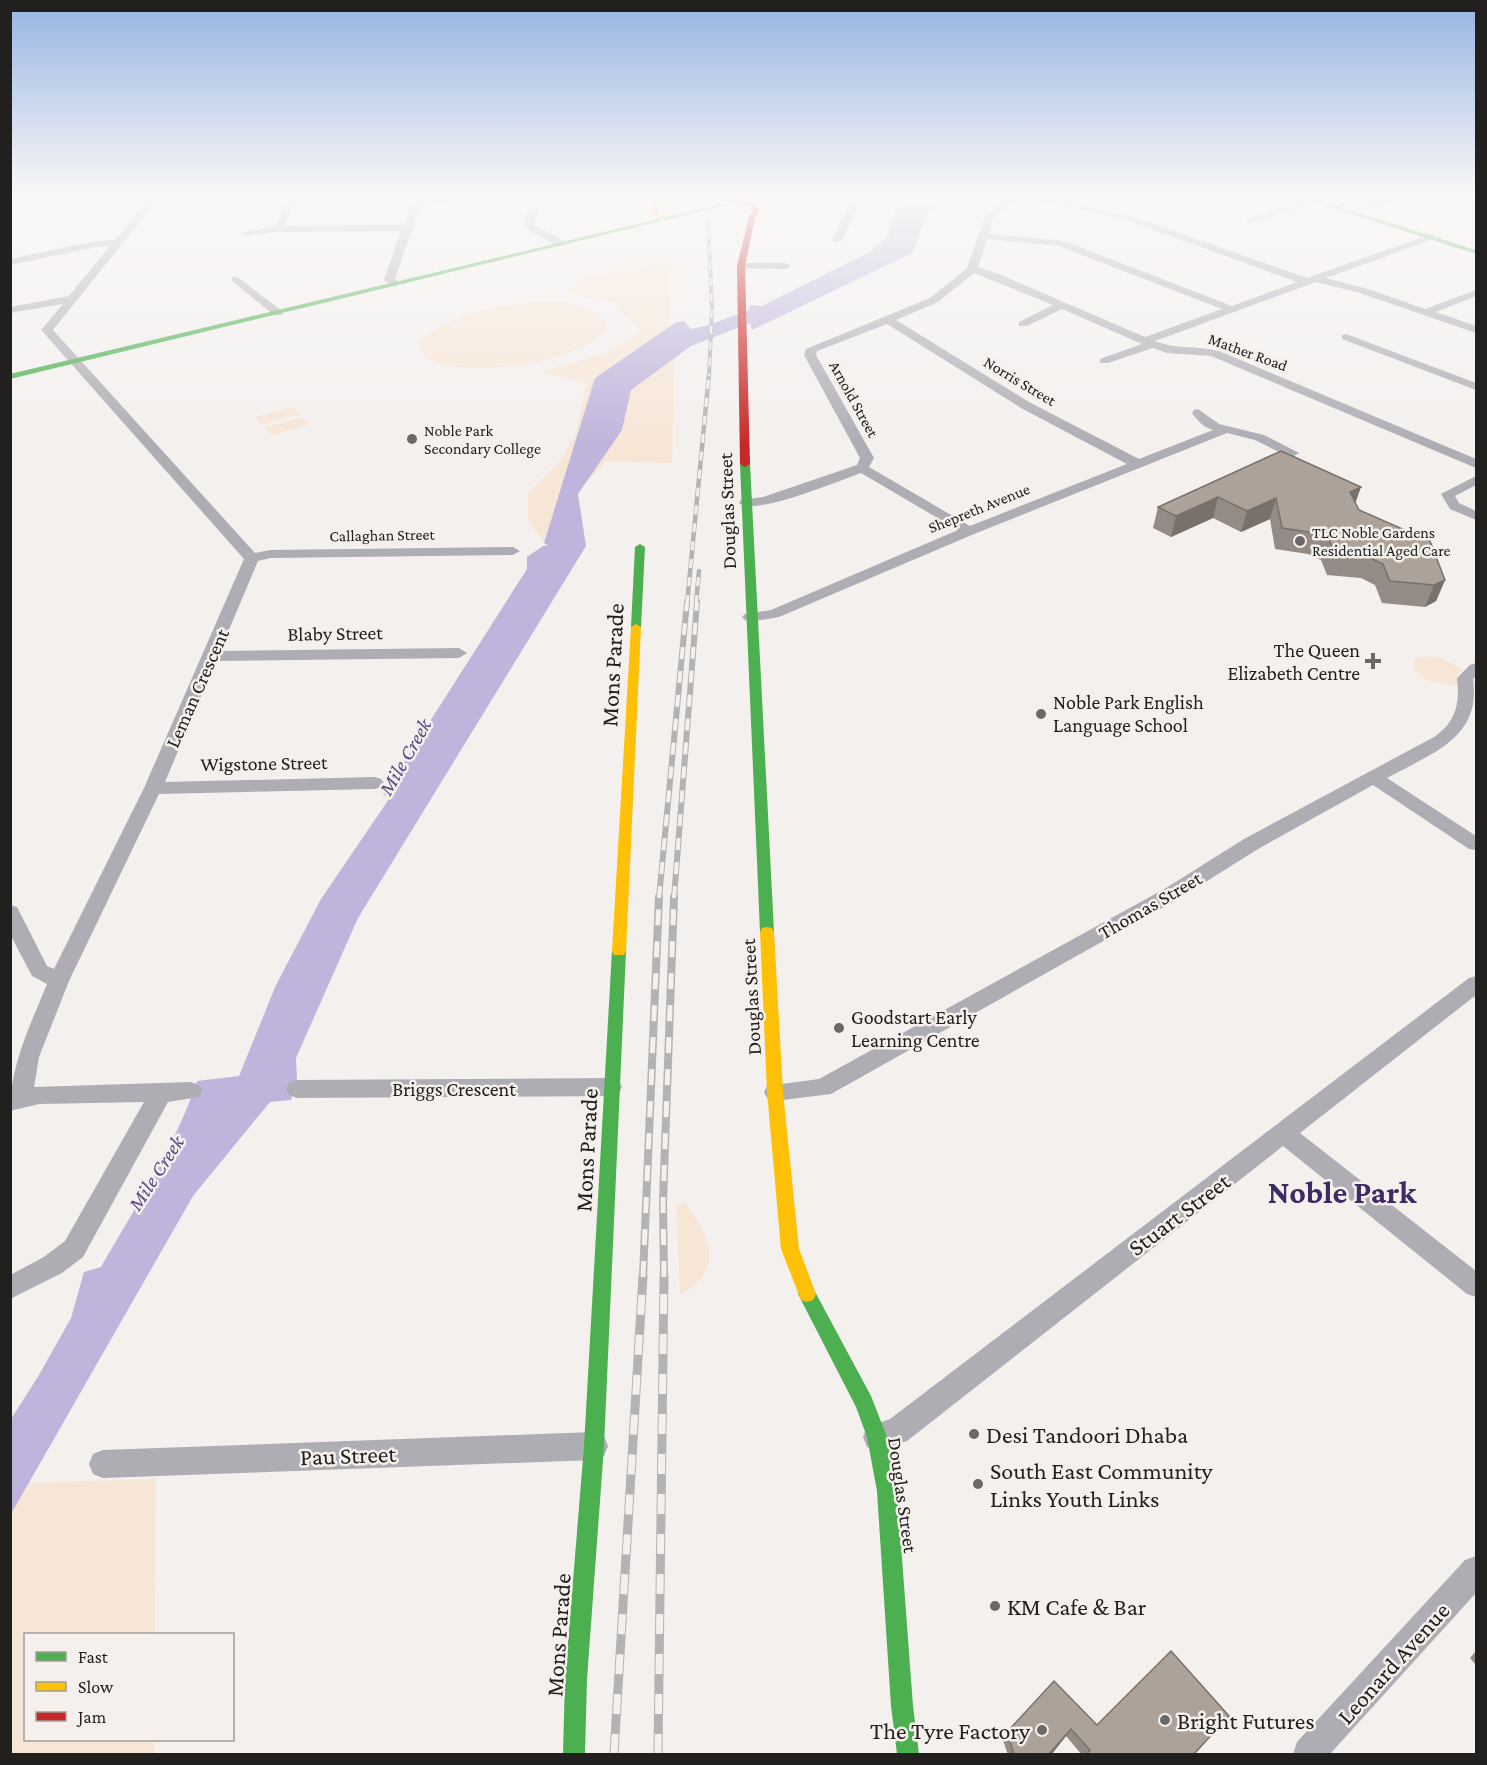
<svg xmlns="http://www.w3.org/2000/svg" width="1487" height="1765" font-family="'Crimson Pro',serif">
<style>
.green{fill:#f7e6d6}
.water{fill:#bfb5dc}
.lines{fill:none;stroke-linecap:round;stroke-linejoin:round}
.street{fill:#afadb4;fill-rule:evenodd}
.fast{fill:#4caf50;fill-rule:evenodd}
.slow{fill:#ffc107;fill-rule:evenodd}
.jam{fill:#c62828;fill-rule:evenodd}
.rail-far4-casing{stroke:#b4b3b4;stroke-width:4}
.rail-far3-casing{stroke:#b4b3b4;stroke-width:4.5}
.rail-far2-casing{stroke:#b4b3b4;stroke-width:6}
.rail-far1-casing{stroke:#b4b3b4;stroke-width:8}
.rail-casing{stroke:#b4b3b4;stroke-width:9}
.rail-far4{stroke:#f5f0ec;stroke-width:2;stroke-dasharray:8;stroke-linecap:butt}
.rail-far3{stroke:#f5f0ec;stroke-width:3;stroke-dasharray:9;stroke-linecap:butt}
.rail-far2{stroke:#f5f0ec;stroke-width:4;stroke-dasharray:12;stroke-linecap:butt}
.rail-far1{stroke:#f5f0ec;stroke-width:5;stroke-dasharray:16;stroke-linecap:butt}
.rail{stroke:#f5f0ec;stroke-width:7;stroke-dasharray:20;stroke-linecap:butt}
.wall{fill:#948b84}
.shaded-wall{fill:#78716b}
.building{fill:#aca299;stroke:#78716b;stroke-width:1.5}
.poi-dot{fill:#6a6967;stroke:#f5f0ec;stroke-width:2}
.labels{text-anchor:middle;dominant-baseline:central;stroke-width:5;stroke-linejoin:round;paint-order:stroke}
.far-street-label{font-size:16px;fill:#21201e;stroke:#f5f0ec}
.far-poi-label{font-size:16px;fill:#21201e;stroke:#f5f0ec;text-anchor:start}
.street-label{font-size:20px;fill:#21201e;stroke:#f5f0ec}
.poi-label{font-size:20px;fill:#21201e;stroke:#f5f0ec;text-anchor:start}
.water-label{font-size:21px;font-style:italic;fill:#5b468c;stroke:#f5f0ec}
.near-street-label{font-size:24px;fill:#21201e;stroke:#f5f0ec}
.near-poi-label{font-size:24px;fill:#21201e;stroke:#f5f0ec;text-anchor:start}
.near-district-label{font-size:32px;font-weight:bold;fill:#3e2b66;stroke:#f5f0ec}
</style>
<rect width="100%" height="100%" fill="#f3f0ee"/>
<g class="green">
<polygon points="671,261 669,325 674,363 672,463 606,461 577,493 549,544 544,543 528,520 528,494 558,464 575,436 587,383 541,372 612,351 641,331 615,303 568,293 581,277"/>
<path d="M543 301C565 302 592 304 606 324 599 363 453 381 426 357 420 352 420 347 420 340 455 313 500 306 543 301Z"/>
<polygon points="293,407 301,414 262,425 255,417"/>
<polygon points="303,417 311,424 272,435 265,427"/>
<polygon points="1430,656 1441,658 1463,669 1457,674 1457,686 1426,680 1414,670 1413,663 1418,658"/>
<path d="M685 1203C700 1222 720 1254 702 1277 697 1284 687 1290 680 1295L676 1204Z"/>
<polygon points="156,1479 155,1634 26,1634 26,1740 154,1740 154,1754 11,1754 11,1514 29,1483"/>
</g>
<path class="water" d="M914 198H949L928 214 912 253 752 330 750 323 691 346 631 390 622 430 578 494 586 546 358 918 296 1058 297 1081 291 1100 270 1102 193 1196 11 1514V1419L39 1375 71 1318 84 1272 101 1267C136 1206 175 1147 197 1081L239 1076 276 985 321 899 391 796 383 795 527 569V557L543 546 548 545 544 543 595 378 675 323 684 321 691 329 706 326 749 310 750 305 762 306 870 252 888 236 894 211Z"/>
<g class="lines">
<g class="street">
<path d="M149 198H159L53 330 255 553 270 550 513 547 520 551 513 555 270 558 258 561 220 651 459 648 467 653 459 658 216 661 165 782 375 777 381 779 384 783 381 787 375 789 159 794 69 981 39 1057 34 1087 191 1082 199 1085 202 1091 199 1097 168 1102 83 1257 62 1273 10 1299V1275L44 1257 65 1241 144 1102 39 1104 10 1111C10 1065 30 1026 47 984L32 976 10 934V905L17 907 47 966 54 969 144 788 244 559 43 332 41 330 63 304 10 313V307L69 296 110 246 96 247 10 265V259L96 241 115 240Z"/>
<polygon points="290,198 299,198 283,226 404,225 414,198 422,198 422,200 462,198 457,201 420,206 395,279 399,284 394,287 384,280 401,231 277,232 243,236 243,232 273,227"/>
<polygon points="850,198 859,198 861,201 842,240 834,242 832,240 851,201"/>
<path d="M1010 198H1021L994 216 989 234 1064 241 1232 306 1297 282 1126 220 1024 198H1041L1131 216 1307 278 1428 235H1434V239L1326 278 1368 289 1425 309 1476 290V296L1436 312 1476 326V333L1360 293 1316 282 1155 341C1176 350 1197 345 1219 351L1476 459V468L1211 356 1167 353 1153 348 1108 363H1100V359L1142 344 1062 309 1027 326H1019V322L1053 305 974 273 938 302 896 320 1029 402 1139 459 1213 430C1203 427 1198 421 1192 413L1194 410 1198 409 1219 424 1264 435 1299 453 1292 457 1287 456 1255 440 1227 433 974 534 779 617 750 622 745 620 742 617 745 614 771 610 958 530 861 473C841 480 753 517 739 503L741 500 763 497 857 465 860 458 804 355 806 349 930 298 967 268 985 215ZM987 239 1058 246 1222 309 1145 337 1001 275 978 267ZM887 324 1021 408 1127 464 970 526 869 467 874 458 816 355 817 351Z"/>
<polygon points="1314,198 1317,199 1317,203 1250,223 1245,220"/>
<polygon points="1389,198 1402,198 1356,214 1348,212"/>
<polygon points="533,206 538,209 534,225 565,242 565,246 557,246 526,228 524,218 530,207"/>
<polygon points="741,263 786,263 791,266 786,269 737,268 737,264"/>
<polygon points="236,276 282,311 282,315 274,315 232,281 232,277"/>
<polygon points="1346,334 1476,383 1476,390 1342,339 1342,335"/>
<polygon points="1476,476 1476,485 1455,496 1459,503 1476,511 1476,520 1450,509 1441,494"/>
<path d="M1476 663V676L1473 679C1482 739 1430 754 1387 778L1476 836V850L1469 849 1373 785 1258 849 1180 898 831 1094 775 1101 767 1098 764 1092 767 1086 819 1079 1166 888 1244 839 1434 737C1456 722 1460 704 1457 678L1470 665Z"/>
<polygon points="1476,976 1476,995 1300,1133 1476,1271 1476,1297 1467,1294 1283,1146 907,1441 877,1451 867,1447 863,1437 867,1427 890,1419 1469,978"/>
<polygon points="611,1078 619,1081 622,1087 619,1093 611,1096 297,1098 289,1095 286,1089 289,1083 297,1080"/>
<polygon points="594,1432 604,1436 608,1446 604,1456 594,1460 103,1478 93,1474 89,1464 93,1454 103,1450"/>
<polygon points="1476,1556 1476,1593 1330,1754 1293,1754 1297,1742 1465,1560"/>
</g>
<g class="fast">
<polygon points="746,198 756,198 10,379 10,374"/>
<polygon points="1302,198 1311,198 1476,250 1476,254"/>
<polygon points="745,461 750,464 774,932 772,936 762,936 760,932 740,464"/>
<polygon points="640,544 645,547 641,627 636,630 631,627 635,547"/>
<polygon points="619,946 624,947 626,951 604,1446 587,1679 585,1754 563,1754 565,1679 584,1446 612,951 614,947"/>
<polygon points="807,1286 813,1288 871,1396 887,1437 897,1491 913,1706 919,1754 897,1754 891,1706 877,1491 867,1437 856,1407 798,1294 801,1288"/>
</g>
<g class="slow">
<polygon points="657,198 663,198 657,212 665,219 665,221 661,221 651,212"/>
<polygon points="636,624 641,627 626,951 624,955 614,955 612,951 631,627"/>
<polygon points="767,927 772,928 774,932 783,1092 799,1249 816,1294 813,1300 807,1302 801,1300 781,1249 767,1092 760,932 762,928"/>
</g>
<polygon class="jam" points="736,200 754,204 759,210 755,217 745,266 750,464 745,467 740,464 737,266 749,217 753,210 750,207 734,203"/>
<g class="rail-far4-casing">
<polyline id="rail-far4" points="707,198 712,308 709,376"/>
</g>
<g class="rail-far3-casing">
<g id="rail-far3">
<polyline points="687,604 709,374"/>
<polyline points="696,604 699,571"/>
</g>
</g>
<g class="rail-far2-casing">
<g id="rail-far2">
<polyline points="659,898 687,602"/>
<polyline points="674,898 697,602"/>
</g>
</g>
<g class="rail-far1-casing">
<g id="rail-far1">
<polyline points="643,1277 659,897"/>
<polyline points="664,1277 663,1201 674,897"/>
</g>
</g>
<g class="rail-casing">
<g id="rail">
<polyline points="614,1754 643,1276"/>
<polyline points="658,1754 664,1276"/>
</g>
</g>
<use href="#rail-far4" class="rail-far4"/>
<use href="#rail-far3" class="rail-far3"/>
<use href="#rail-far2" class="rail-far2"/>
<use href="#rail-far1" class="rail-far1"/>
<use href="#rail" class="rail"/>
</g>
<g class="wall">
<polygon points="1281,451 1355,503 1359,510 1445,580 1436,601 1425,607 1382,603 1375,585 1361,578 1327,575 1321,560 1308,554 1275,549 1270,519 1241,532 1213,518 1171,537 1153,528 1158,507"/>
<polygon points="1476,1651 1476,1665 1470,1658"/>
<polygon points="1222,1724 1193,1755 1082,1755 1066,1736 1051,1755 1008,1755 1003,1740 1007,1732 1097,1725"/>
</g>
<g class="shaded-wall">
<polygon points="1361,487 1354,507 1350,492"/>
<polygon points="1218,497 1213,518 1171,537 1176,516"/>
<polygon points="1276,498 1270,519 1241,532 1247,511"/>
<polygon points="1445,580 1436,601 1425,607 1434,585"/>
<polygon points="1071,1729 1066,1736 1051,1755 1048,1755"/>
</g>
<g class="building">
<polygon points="1281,451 1361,487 1350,492 1359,510 1430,541 1445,580 1434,585 1390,581 1383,564 1368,557 1334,554 1329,539 1315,533 1282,528 1276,498 1247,511 1218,497 1176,516 1158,507"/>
<polygon points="1171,1651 1229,1716 1193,1755 1086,1755 1090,1750 1071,1729 1048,1755 1014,1755 1007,1732 1054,1681 1097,1725"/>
</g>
<linearGradient id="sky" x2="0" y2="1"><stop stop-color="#97b4e3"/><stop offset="0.44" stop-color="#faf8f7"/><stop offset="1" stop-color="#faf8f7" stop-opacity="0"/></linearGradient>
<rect width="1487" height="445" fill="url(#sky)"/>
<g class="poi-dot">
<circle cx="412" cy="439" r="6"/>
<circle cx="1300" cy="541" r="6"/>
<path d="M1370 652h6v6h6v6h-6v6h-6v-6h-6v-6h6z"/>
<circle cx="1041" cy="714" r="6"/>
<circle cx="839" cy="1028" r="6"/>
<circle cx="974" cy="1434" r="6"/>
<circle cx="978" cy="1484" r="6"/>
<circle cx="995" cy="1606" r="6"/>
<circle cx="1165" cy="1720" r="6"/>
<circle cx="1042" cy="1730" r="6"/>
</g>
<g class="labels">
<g class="far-street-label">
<text transform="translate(1248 352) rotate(20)">Mather Road</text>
<text transform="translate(1020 381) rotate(31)">Norris Street</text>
<text transform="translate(854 399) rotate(61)">Arnold Street</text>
<text transform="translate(979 508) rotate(-22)">Shepreth Avenue</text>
<text transform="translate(382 535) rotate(-1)">Callaghan Street</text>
</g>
<g class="far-poi-label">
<text x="424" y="430">Noble Park<tspan x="424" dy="18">Secondary College</tspan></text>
<text x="1312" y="532">TLC Noble Gardens<tspan x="1312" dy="18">Residential Aged Care</tspan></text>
</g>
<g class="street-label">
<text transform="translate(727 511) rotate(-92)">Douglas Street</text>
<text transform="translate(335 633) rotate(-1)">Blaby Street</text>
<text transform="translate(197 688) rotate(-66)">Leman Crescent</text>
<text transform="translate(264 763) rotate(-1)">Wigstone Street</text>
<text transform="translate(1150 905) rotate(-30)">Thomas Street</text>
<text transform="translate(751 997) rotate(-93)">Douglas Street</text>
<text x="454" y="1089">Briggs Crescent</text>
<text transform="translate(903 1495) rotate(82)">Douglas Street</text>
</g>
<g class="poi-label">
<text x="1360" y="650" text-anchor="end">The Queen<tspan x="1360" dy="23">Elizabeth Centre</tspan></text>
<text x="1053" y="702">Noble Park English<tspan x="1053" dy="23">Language School</tspan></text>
<text x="851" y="1017">Goodstart Early<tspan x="851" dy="23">Learning Centre</tspan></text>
</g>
<g class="water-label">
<text transform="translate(405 757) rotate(-60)">Mile Creek</text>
<text transform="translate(156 1173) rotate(-57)">Mile Creek</text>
</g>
<g class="near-street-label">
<text transform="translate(612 665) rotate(-87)">Mons Parade</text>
<text transform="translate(586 1150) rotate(-87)">Mons Parade</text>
<text transform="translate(1179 1214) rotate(-37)">Stuart Street</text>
<text transform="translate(348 1455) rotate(-2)">Pau Street</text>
<text transform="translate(558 1635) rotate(-86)">Mons Parade</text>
<text transform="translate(1393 1663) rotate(-48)">Leonard Avenue</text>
</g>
<g class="near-poi-label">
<text x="986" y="1434">Desi Tandoori Dhaba</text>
<text x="990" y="1470">South East Community<tspan x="990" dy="28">Links Youth Links</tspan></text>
<text x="1007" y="1606">KM Cafe &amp; Bar</text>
<text x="1177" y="1720">Bright Futures</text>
<text x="1030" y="1730" text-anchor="end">The Tyre Factory</text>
</g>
<g class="near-district-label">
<text x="1342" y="1192">Noble Park</text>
</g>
</g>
<rect width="1487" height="1765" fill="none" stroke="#21201e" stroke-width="24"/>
<rect x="24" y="1633" width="210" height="108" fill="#f5f0ec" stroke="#a09d9a" stroke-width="1.5"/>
<rect x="36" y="1652" width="30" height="9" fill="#4caf50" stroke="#a09d9a" stroke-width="1.5"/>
<text x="78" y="1663" font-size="18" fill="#21201e">Fast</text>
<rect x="36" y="1682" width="30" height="9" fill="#ffc107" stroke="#a09d9a" stroke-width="1.5"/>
<text x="78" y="1693" font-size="18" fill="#21201e">Slow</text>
<rect x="36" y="1712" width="30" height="9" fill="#c62828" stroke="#a09d9a" stroke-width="1.5"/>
<text x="78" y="1723" font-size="18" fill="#21201e">Jam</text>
</svg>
